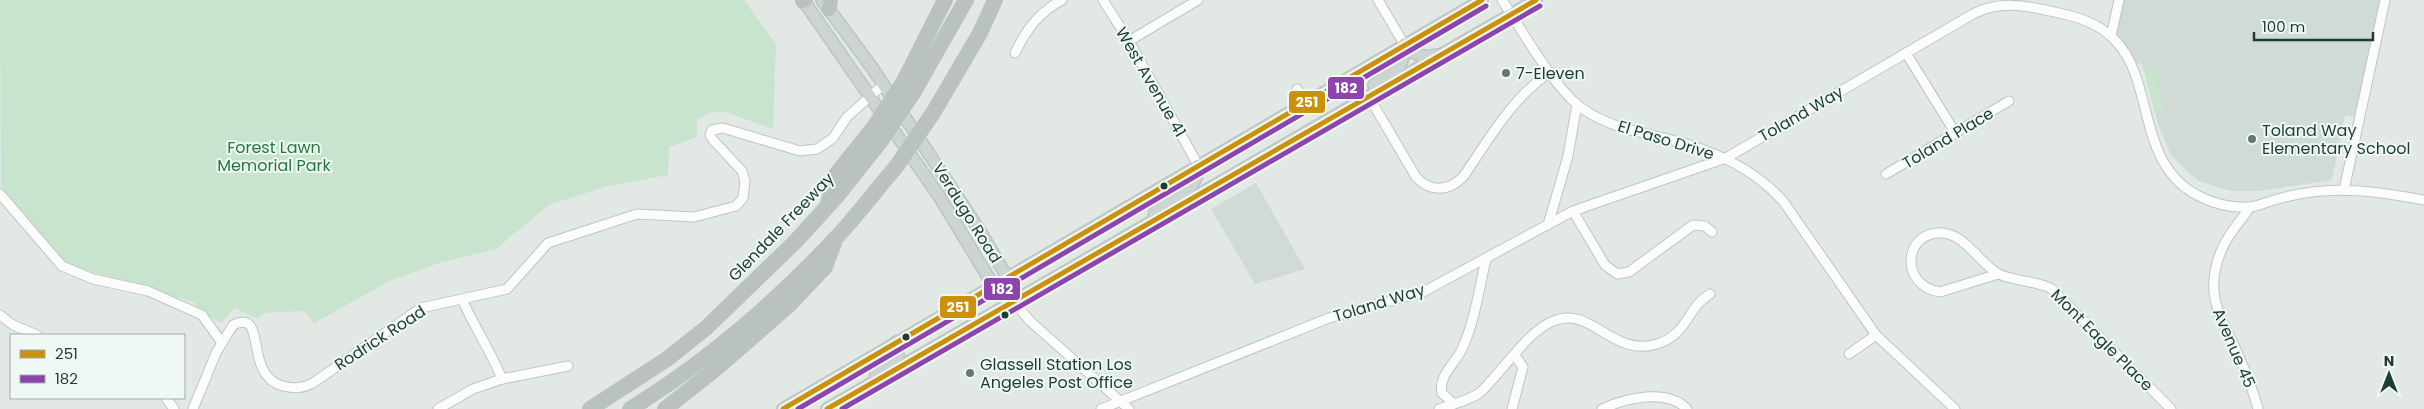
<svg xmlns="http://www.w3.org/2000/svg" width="2424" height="409" font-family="Poppins,sans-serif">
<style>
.built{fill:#cfdbd4}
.green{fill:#c9e4ce}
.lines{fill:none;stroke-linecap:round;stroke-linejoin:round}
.minor-casing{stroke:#bfc6c2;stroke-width:11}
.major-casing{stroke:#bbc5c1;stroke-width:14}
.highway-casing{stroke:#bbc5c1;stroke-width:16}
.minor{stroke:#fbfcfb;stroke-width:9}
.major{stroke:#ccd5d1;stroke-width:11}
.highway{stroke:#b9c2bf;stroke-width:14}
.highway-bridge-casing{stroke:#bbc5c1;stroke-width:16;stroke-linecap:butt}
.highway-bridge{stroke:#b9c2bf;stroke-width:14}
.bus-1-casing{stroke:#eff8f3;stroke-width:9}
.bus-2-casing{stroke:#eff8f3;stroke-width:9}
.bus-1{stroke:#cc910a;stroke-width:5}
.bus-2{stroke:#8e44ad;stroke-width:5}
.poi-dot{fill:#637970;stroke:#eff8f3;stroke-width:2}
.bus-dot{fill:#1e3d31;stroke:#eff8f3;stroke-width:2}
.labels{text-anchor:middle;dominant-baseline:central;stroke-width:4;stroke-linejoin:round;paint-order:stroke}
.poi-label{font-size:16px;fill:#1e3d31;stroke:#eff8f3;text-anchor:start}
.street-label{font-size:16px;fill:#1e3d31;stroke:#eff8f3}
.park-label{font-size:16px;fill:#25783b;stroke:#eff8f3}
.line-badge{stroke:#eff8f3;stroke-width:2}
.badge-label{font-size:14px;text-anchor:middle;font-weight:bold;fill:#fff}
</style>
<rect width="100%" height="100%" fill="#e2e9e5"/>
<g class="built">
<polygon points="2122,0 2384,0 2360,118 2345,115 2332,180 2260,191 2231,191 2199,181 2180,165 2170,153 2158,124 2142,63 2133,64 2114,35"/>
<polygon points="1256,183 1305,269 1255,284 1211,209"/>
</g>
<g class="green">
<polygon points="0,0 744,0 776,44 773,129 725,112 711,112 697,120 697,137 669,147 668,175 604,187 549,205 496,249 439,263 390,281 314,323 304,311 264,313 258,319 234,308 222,323 211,318 193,302 65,264 1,192"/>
<polygon points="2147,66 2161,71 2158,80 2162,113 2155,113 2143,67"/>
</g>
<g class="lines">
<g class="minor-casing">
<g id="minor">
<polyline points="1103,0 1129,41 1198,165"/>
<polyline points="1378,0 1404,44"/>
<path d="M1502 0C1522 30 1555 90 1583 109 1609 127 1639 132 1668 139 1711 149 1753 168 1783 201L1876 335 1955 409"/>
<polyline points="2111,36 2119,0"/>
<polyline points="1129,41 1198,0"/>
<path d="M1015 53C1026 30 1039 12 1062 0"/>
<polyline points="1906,53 1956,134"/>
<polyline points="1297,89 1306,102"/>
<path d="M1369 97 1416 177C1430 192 1448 192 1463 177 1490 138 1511 99 1550 72"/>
<polyline points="1886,174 2009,101"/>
<polyline points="2344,190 2385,0"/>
<polyline points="0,194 62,266 93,279 148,291 202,315 222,343"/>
<path d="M2250 207C2241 221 2228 234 2222 249 2203 292 2220 316 2238 354 2246 372 2253 390 2258 409"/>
<polyline points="1573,211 1605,265 1617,274 1629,272 1693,225 1705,226 1712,232"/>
<polyline points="1548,225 1568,156 1577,104"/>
<path d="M1998 274 1940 292C1898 285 1904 230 1943 233 1965 235 1979 262 1997 273 2010 281 2035 280 2052 289L2171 409"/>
<path d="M462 299C474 327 491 351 502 379"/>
<polyline points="1013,301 1030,321 1129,409"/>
<polyline points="0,315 13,325 37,335"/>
<polyline points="1849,354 1876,335"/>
<polyline points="166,398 174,409"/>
<path d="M1454 404 1442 393C1438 376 1455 364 1462 349 1475 321 1479 289 1486 259"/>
<path d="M193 409 216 353 233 325C269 308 242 375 283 386 295 389 303 388 313 383L421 308 507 289 548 243 637 214 694 217 736 206 743 198 745 181 742 171 713 140 710 135 712 130 723 128 800 151 817 149 833 138 847 117 883 85"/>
<polyline points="438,409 473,389 502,379 568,366"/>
<path d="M1101 409 1329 318 1423 292 1573 211 1726 158 1973 14C1998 1 2024 5 2050 11 2069 15 2087 19 2103 30 2161 69 2129 163 2201 197 2215 204 2233 208 2249 207 2256 207 2264 203 2271 201 2288 196 2305 192 2322 191 2356 188 2391 194 2424 200"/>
<path d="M1439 409C1451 405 1466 401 1478 394 1483 391 1487 385 1491 381 1508 363 1529 332 1551 322 1591 303 1611 358 1657 344 1689 334 1687 307 1710 294"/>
<polyline points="1512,409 1523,367 1515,356"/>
<path d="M1602 409C1626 398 1667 388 1687 409"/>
</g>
</g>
<g class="major-casing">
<g id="major">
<polyline points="803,0 939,196 993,285 1013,301"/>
<polyline points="822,0 873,69 980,231 1007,277 1013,301"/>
<path d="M1404 44C1414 56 1423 58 1438 55"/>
<polyline points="1374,85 1400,66 1406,49 1404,44"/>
<path d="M1153 222 1155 212C1172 197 1199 192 1198 165"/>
<polyline points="876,380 876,369 898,355 896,342"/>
<polyline points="783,409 1482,0"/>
<polyline points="827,409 1536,0"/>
</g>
</g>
<g class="highway-casing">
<g id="highway">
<polyline points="803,1 805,0"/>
<polyline points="829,9 830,0"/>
<polyline points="904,81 945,0"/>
<polyline points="913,93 966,0"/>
<polyline points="933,113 980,33 995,0"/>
<polyline points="828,204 834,177 874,127"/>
<polyline points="590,409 667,359 706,328 795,242 837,196 880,142"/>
<path d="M630 409C705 363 774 304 834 240 856 217 875 191 896 167"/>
<polyline points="665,409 718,367 789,305 825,267 834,243"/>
</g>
</g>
<use href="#minor" class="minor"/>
<use href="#major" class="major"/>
<use href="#highway" class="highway"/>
<g class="highway-bridge-casing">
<g id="highway-bridge">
<polyline points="874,127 904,81"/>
<polyline points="880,142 913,93"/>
<polyline points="896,167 933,113"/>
</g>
</g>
<use href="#highway-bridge" class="highway-bridge"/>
<g class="bus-1-casing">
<g id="bus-1">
<polyline points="783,409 1482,0"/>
<polyline points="827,409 1536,0"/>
</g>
</g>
<g class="bus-2-casing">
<g id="bus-2">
<polyline points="798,409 1486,6"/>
<polyline points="842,409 1540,6"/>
</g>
</g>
<use href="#bus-1" class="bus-1"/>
<use href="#bus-2" class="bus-2"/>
</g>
<g class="poi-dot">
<circle cx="1506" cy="73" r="5"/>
<circle cx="2252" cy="139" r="5"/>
<circle cx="970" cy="373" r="5"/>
</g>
<g class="bus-dot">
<circle cx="1164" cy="186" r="4.5"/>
<circle cx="1005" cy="315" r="4.5"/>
<circle cx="906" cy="337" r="4.5"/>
</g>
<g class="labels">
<g class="poi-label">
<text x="1516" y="73">7-Eleven</text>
<text x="2262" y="130">Toland Way<tspan x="2262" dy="18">Elementary School</tspan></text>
<text x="980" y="364">Glassell Station Los<tspan x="980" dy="18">Angeles Post Office</tspan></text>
</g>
<g class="street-label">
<text transform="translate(1151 82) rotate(60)">West Avenue 41</text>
<text transform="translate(1801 114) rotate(-30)">Toland Way</text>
<text transform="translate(1948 138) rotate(-31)">Toland Place</text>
<text transform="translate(1666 140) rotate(17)">El Paso Drive</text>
<text transform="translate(967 213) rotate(58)">Verdugo Road</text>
<text transform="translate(781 227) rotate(-46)">Glendale Freeway</text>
<text transform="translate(1379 303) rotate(-17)">Toland Way</text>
<text transform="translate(380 338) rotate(-33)">Rodrick Road</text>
<text transform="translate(2102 340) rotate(45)">Mont Eagle Place</text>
<text transform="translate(2234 348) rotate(67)">Avenue 45</text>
</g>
<g class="park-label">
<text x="274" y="147">Forest Lawn<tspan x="274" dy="18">Memorial Park</tspan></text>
</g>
</g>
<g class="line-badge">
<rect x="1327" y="76" width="38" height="24" rx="5" fill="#8e44ad"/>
<rect x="1288" y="90" width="38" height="24" rx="5" fill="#cc910a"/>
<rect x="983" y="277" width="38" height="24" rx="5" fill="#8e44ad"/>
<rect x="939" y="295" width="38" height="24" rx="5" fill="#cc910a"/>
</g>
<g class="badge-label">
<text x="1346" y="93">182</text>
<text x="1307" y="107">251</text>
<text x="1002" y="294">182</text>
<text x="958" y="312">251</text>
</g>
<rect x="10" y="334" width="175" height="65" fill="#eff8f3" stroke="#9bada5"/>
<rect x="20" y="350" width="25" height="8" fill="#cc910a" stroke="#9bada5"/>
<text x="55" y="359" font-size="15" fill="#1e3d31">251</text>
<rect x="20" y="375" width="25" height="8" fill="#8e44ad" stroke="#9bada5"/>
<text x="55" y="384" font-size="15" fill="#1e3d31">182</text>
<g transform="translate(2389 374)" stroke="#eff8f3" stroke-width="4" paint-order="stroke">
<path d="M0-4L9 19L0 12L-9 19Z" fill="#1e3d31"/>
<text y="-8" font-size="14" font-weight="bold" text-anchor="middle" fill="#1e3d31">N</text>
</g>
<path d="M2254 32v8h119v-8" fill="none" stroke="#1e3d31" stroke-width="2.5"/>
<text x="2262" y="32" font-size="15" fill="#1e3d31" stroke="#eff8f3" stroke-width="4" paint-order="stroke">100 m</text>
</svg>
